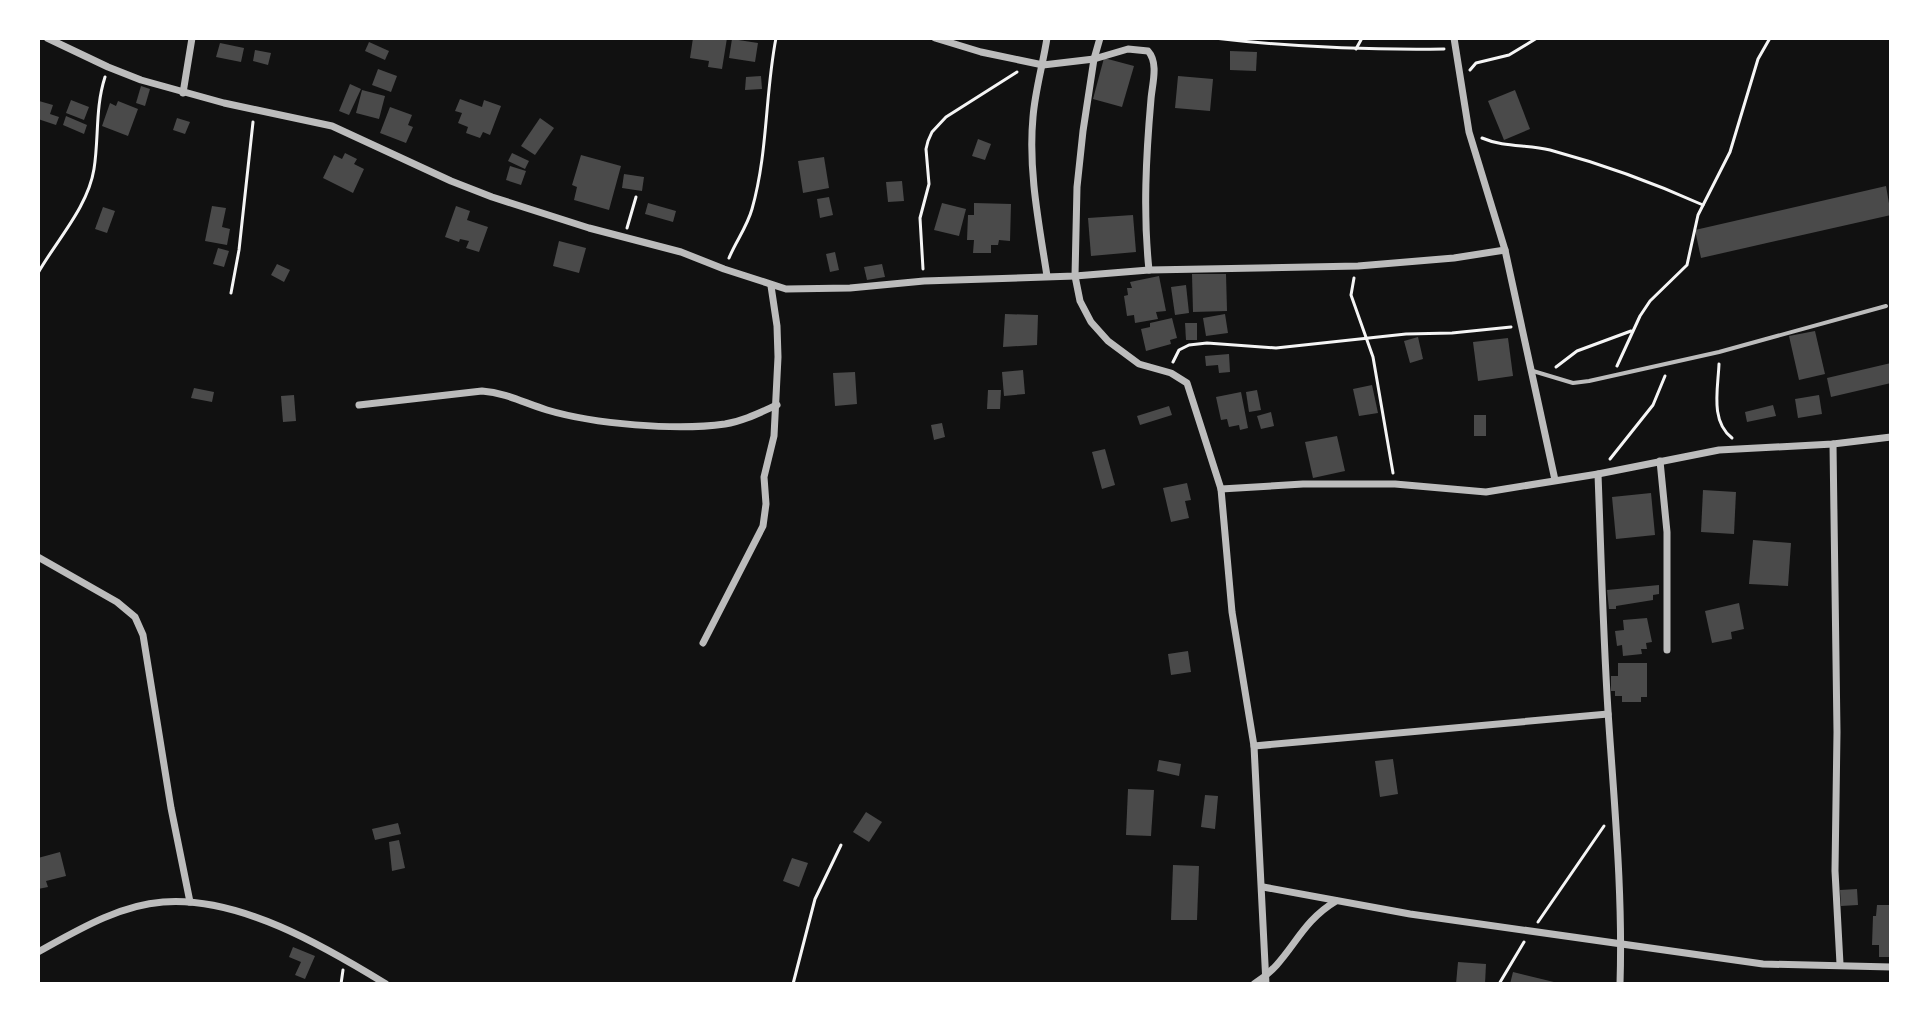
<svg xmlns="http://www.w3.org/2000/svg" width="1929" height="1022" font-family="Literata,serif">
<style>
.building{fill:#4a4a4a}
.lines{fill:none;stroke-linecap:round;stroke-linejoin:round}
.path{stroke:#f5f5f5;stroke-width:3}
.service{stroke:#bcbcbc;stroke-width:4}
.minor{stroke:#bcbcbc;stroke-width:7}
</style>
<rect width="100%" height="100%" fill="#111"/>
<g class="building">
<polygon points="693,38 727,38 722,69 708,67 709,61 690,58"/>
<polygon points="732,39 758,43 755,62 729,58"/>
<polygon points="369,42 389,51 385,60 365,51"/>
<polygon points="220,43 244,48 241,62 216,57"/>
<polygon points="255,50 271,53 268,65 253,61"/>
<polygon points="1230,51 1257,52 1256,71 1230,70"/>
<polygon points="1104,58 1134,66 1122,107 1093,99"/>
<polygon points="378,69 397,76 391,92 372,85"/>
<polygon points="761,76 762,89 745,90 746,77"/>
<polygon points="1178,76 1213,79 1210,111 1175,108"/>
<polygon points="350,84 361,89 349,115 339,111"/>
<polygon points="141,86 150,89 145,106 136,103"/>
<polygon points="362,90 385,96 379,119 356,113"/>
<polygon points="1515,90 1530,129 1504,140 1488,101"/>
<polygon points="460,99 482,107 484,100 501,106 490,135 483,132 480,138 466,133 468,127 458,123 462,113 455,111"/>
<polygon points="71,100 89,107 84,120 66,113"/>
<polygon points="39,101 53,105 50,114 59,117 56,125 38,119"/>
<polygon points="118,101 138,109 128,136 102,126 110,103 116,106"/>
<polygon points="390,107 412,115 408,125 413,127 406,143 380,133"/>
<polygon points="66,116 87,125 84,134 63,125"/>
<polygon points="177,118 190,122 185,134 173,130"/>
<polygon points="540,118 554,128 535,155 521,146"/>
<polygon points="978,139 991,144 985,160 972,156"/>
<polygon points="345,153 357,159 354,164 364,169 353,193 323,178 334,155 342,159"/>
<polygon points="512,153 529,161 525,169 508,161"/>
<polygon points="581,155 621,166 609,210 574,200 577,187 572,185"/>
<polygon points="824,157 829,188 803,193 798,161"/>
<polygon points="510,166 526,171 521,185 506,180"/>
<polygon points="624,174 644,177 642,191 622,188"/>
<polygon points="902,181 904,201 888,202 886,182"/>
<polygon points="1886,186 1891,215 1701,258 1695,230"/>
<polygon points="829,197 833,215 820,218 817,199"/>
<polygon points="648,203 676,211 673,222 645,214"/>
<polygon points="942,203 966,209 959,236 934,230"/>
<polygon points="974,203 1011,204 1010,241 999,240 998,245 991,245 991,253 973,253 974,240 967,240 968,215 974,215"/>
<polygon points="212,206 226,208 222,227 230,229 227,245 205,241"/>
<polygon points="456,206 470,211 467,220 488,227 479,252 466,248 469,241 460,239 459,242 445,237"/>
<polygon points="103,207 115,211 107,233 95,229"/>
<polygon points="1133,215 1136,252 1091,256 1088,218"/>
<polygon points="559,241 586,248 579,273 553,266"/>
<polygon points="218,248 229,251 224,267 213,264"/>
<polygon points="835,252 839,270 830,272 826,254"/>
<polygon points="277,264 290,270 284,282 271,275"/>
<polygon points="882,264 885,277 867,280 864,267"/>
<polygon points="1192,274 1226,274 1227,311 1193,312"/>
<polygon points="1159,276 1166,311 1156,312 1158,319 1135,323 1134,315 1127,316 1124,296 1128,295 1127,288 1132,288 1130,282"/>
<polygon points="1186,285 1189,313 1175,315 1171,287"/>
<polygon points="1005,314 1038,315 1037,345 1003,347"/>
<polygon points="1225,314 1228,333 1206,336 1203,318"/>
<polygon points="1172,318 1177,338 1170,340 1171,344 1146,351 1141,329 1150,327 1150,323"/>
<polygon points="1185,323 1197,323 1197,340 1186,340"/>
<polygon points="1815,331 1825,374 1799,380 1789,336"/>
<polygon points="1418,337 1423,359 1410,363 1404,341"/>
<polygon points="1508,338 1513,376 1478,381 1473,342"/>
<polygon points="1229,354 1230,372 1219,373 1218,365 1206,366 1205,356"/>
<polygon points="1891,363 1891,383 1831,397 1827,378"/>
<polygon points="1023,370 1025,394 1004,396 1002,372"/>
<polygon points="855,372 857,404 835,406 833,373"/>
<polygon points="1372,385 1378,413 1359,416 1353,389"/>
<polygon points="194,388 214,392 212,402 191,398"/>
<polygon points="988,390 1001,390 1000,409 987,409"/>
<polygon points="1257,390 1261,410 1249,412 1246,392"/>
<polygon points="1241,392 1248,428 1240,430 1239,425 1229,427 1227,419 1221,420 1216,397"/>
<polygon points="294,395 296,421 283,422 281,396"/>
<polygon points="1819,395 1822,414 1798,418 1795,399"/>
<polygon points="1773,405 1776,416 1747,422 1745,412"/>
<polygon points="1169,406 1172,415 1140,425 1137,416"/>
<polygon points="1271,412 1274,426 1261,429 1257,416"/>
<rect x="1474" y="415" width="12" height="21"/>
<polygon points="942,423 945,437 934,440 931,425"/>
<polygon points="1337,436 1345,471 1313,478 1305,442"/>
<polygon points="1105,449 1115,485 1102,489 1092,452"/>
<polygon points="1187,483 1191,500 1185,501 1189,518 1171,522 1163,488"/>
<polygon points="1703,490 1736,492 1734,534 1701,532"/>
<polygon points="1651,493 1655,535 1616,539 1612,497"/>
<polygon points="1753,540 1791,543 1788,586 1749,584"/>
<polygon points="1659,585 1659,594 1653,595 1653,600 1616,606 1616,609 1609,609 1607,590"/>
<polygon points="1739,603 1744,629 1731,632 1732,639 1712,643 1705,611"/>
<polygon points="1647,618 1652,642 1646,643 1647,649 1641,649 1642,654 1623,656 1622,645 1617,646 1615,631 1624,630 1623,620"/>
<polygon points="1188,651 1191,672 1171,675 1168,654"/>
<polygon points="1618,663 1647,663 1647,697 1641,697 1641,702 1622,702 1622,696 1615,696 1615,691 1611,691 1611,676 1618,676"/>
<polygon points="1393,759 1398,794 1380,797 1375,761"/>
<polygon points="1159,760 1181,764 1179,776 1157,771"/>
<polygon points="1128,789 1154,790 1151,836 1126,835"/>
<polygon points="1205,795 1218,796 1215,829 1201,827"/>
<polygon points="866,812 882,822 869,842 853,832"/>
<polygon points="398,823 401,834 375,840 372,829"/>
<polygon points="399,840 405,868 392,871 389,842"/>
<polygon points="60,852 66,876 46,881 48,887 38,889 38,858"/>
<polygon points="792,858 808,863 799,887 783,881"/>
<polygon points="1173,865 1199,866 1197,920 1171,920"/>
<polygon points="1857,889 1858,905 1841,906 1840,890"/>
<polygon points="1877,905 1891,905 1891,957 1879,957 1879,945 1872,945 1873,916 1876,916"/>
<polygon points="293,947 315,956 305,979 295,975 301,962 289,957"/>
<polygon points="1458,962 1486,964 1485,984 1456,984"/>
<polygon points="1513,972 1558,983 1557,984 1510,984"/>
</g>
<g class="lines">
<g class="path">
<path d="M1214 38C1290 47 1367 50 1444 49"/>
<polyline points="1356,49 1362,38"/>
<polyline points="1470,70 1476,63 1509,55 1537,38"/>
<path d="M1482 138C1505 148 1527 144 1550 150 1602 164 1654 183 1703 205"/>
<polyline points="627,228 636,197"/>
<path d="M729 258C736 241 747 227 752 209 768 153 765 94 776 38"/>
<polyline points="923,269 920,218 929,184 926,149 928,141 932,132 946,117 1017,72"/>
<path d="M38 273C56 241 88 207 94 169 99 138 95 108 105 77"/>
<polyline points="1354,278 1351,295 1373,357 1393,473"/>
<polyline points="231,293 239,250 253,122"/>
<polyline points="1173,362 1179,350 1189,345 1207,343 1276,348 1406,334 1452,333 1511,327"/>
<path d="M1719 364C1718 389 1710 421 1732 438"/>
<polyline points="1617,366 1640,316 1650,301 1687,265 1698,215 1730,152 1758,59 1770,38"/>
<polyline points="1556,367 1577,351 1631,331"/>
<polyline points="1610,459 1653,405 1665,376"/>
<polyline points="1538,922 1604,826"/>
<polyline points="341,984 343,970"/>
<polyline points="793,984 815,899 841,845"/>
<polyline points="1499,984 1524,942"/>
</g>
<polyline class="service" points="1533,371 1573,383 1589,381 1719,352 1886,306"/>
<g class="minor">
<polyline points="47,38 108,67 141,80 224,103 332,126 451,181 492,197 589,228 681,252 724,269 786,289 850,288 924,281 1075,276 1149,270 1358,266 1454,258 1505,250"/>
<path d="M935 38 981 52 1043 65 1094 59 1128 49 1148 51C1159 63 1152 85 1151 99 1146 156 1143 213 1149 270"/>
<polyline points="1100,38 1094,59 1083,131 1077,187 1075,276 1080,301 1091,322 1108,341 1139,364 1171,373 1187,383 1221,489 1232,612 1254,746 1266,984"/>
<polyline points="1454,38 1469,132 1505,250 1555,480"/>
<polyline points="183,93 192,38"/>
<path d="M1047 276C1039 224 1028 170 1033 117 1035 91 1043 64 1047 38"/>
<path d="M359 405 482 391C507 393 524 403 547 410 594 424 676 431 725 424 743 421 759 413 777 405"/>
<polyline points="1833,444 1837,732 1835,871 1840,964"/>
<polyline points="1660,461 1667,532 1667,650"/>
<path d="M1598 474C1601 553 1603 632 1608 711 1614 802 1623 893 1620 984"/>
<polyline points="1221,489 1303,484 1395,484 1486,492 1598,474 1719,450 1833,444 1891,437"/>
<polyline points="38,557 117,602 135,617 143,635 171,808 190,902"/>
<polyline points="703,643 763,526 766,504 764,477 774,436 778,357 777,326 771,286"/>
<polyline points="1254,746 1608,714"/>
<polyline points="1263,887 1410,914 1763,964 1891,967"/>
<path d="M38 952C76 931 119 905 163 902 239 896 324 946 386 984"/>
<path d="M1254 984C1292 960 1296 925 1336 901"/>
</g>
</g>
<rect width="1929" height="1022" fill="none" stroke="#ffffff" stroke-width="80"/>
</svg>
